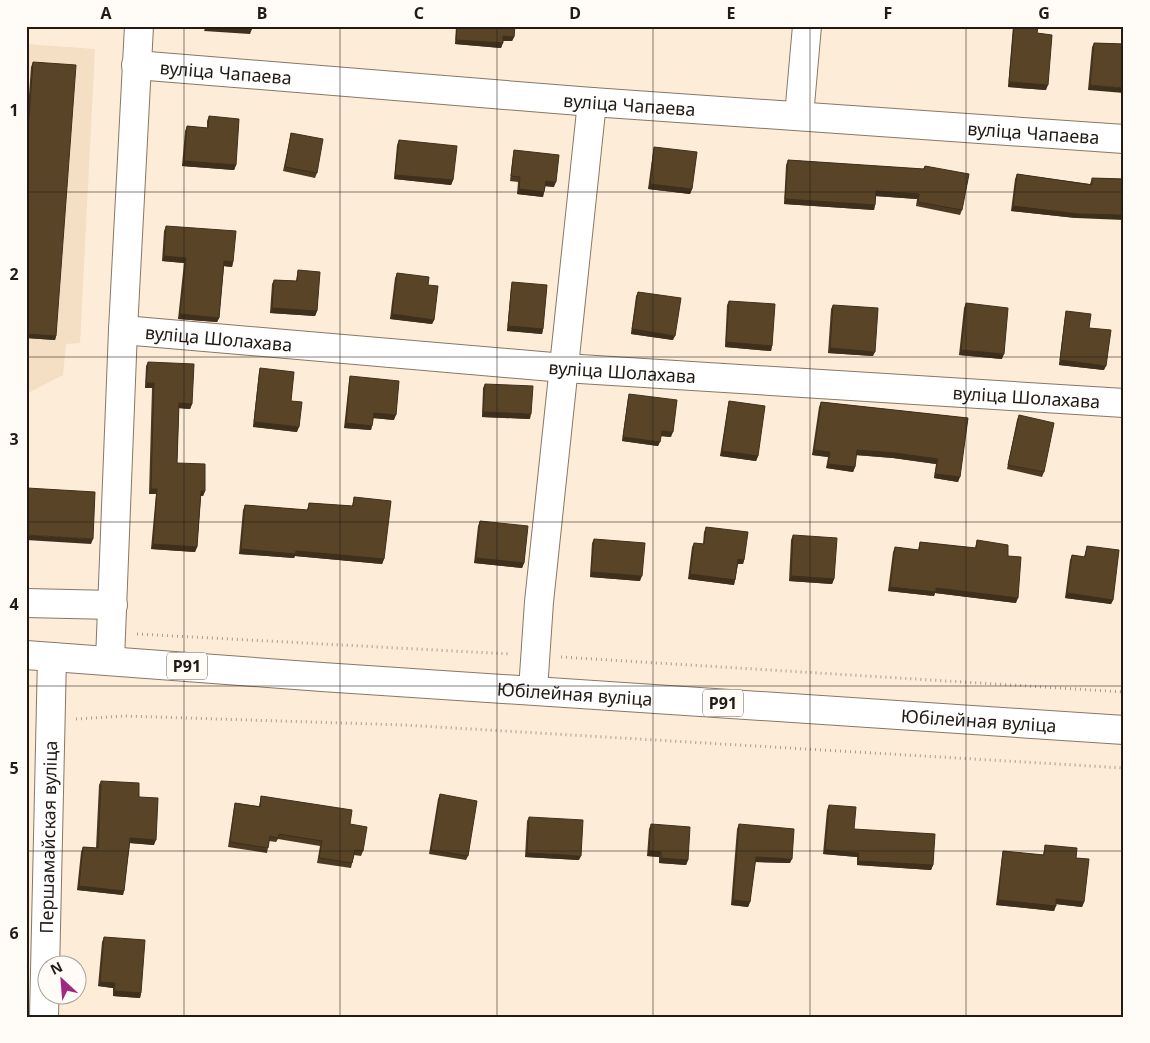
<svg xmlns="http://www.w3.org/2000/svg" width="1150" height="1043" font-family="'Noto Sans',sans-serif">
<style>
.built{fill:#f4dec4}
.lines{fill:none;stroke-linecap:round;stroke-linejoin:round}
.minor-casing{stroke:#867866;stroke-width:30}
.major-casing{stroke:#867866;stroke-width:30}
.path{stroke:#aa9d8e;stroke-width:3;stroke-dasharray:1 4;stroke-linecap:butt}
.minor{stroke:#fff;stroke-width:28}
.major{stroke:#fff;stroke-width:28}
.wall{fill:#4d3a22}
.shaded-wall{fill:#3e301c}
.building{fill:#594428;stroke:#3e301c}
.grid{fill:none;stroke:#211b14;stroke-width:1;stroke-opacity:0.55}
.labels{text-anchor:middle;dominant-baseline:central;stroke-width:5;stroke-linejoin:round;paint-order:stroke}
.shield{fill:#fffcf8;stroke:#645e58;stroke-width:1}
.shield-label{font-size:16px;font-weight:bold;fill:#211b14}
.street-label{font-size:18px;fill:#211b14;stroke:#fffcf8}
.neatline{fill:none;stroke:#211b14;stroke-width:2}
.grid-label{font-size:16px;text-anchor:middle;font-weight:bold;fill:#211b14}
</style>
<rect width="100%" height="100%" fill="#fdecd8"/>
<polygon class="built" points="26,44 95,49 80,343 66,344 63,375 26,394"/>
<g class="lines">
<g class="minor-casing">
<g id="minor">
<path id="s1" d="M136 65 592 102 1124 139"/>
<polyline points="799,116 807,26"/>
<path id="s2" d="M123 330 564 368 1124 403"/>
<polyline points="26,603 113,605"/>
<polyline points="110,660 123,330 139,26"/>
<polyline points="533,690 539,602 592,102"/>
<path id="s3" d="M44 1017 52 657"/>
</g>
</g>
<g class="major-casing">
<g id="major">
<path id="s4" d="M26 655 322 677 1124 730"/>
</g>
</g>
<g class="path">
<polyline points="137,634 510,654"/>
<polyline points="561,657 1124,692"/>
<polyline points="76,719 125,716 404,725 1124,768"/>
</g>
<use href="#minor" class="minor"/>
<use href="#major" class="major"/>
</g>
<g class="wall">
<polygon points="456,26 515,26 514,37 512,41 503,41 501,48 455,44"/>
<polygon points="1013,26 1038,26 1037,33 1046,90 1008,87"/>
<polygon points="1094,43 1124,44 1088,90 1092,47"/>
<polygon points="33,62 56,336 55,340 26,338 26,138 31,67"/>
<polygon points="209,116 236,165 234,170 182,166 185,131 187,126 207,128 207,121"/>
<polygon points="291,133 317,173 315,178 283,171 290,138"/>
<polygon points="399,140 453,180 451,185 394,179 397,145"/>
<polygon points="654,147 692,189 690,194 648,189 653,152"/>
<polygon points="514,150 554,187 545,186 543,197 517,194 518,182 510,181 513,155"/>
<polygon points="788,160 923,169 925,166 962,210 960,215 916,206 917,199 876,196 874,210 784,204 786,165"/>
<polygon points="1017,174 1090,184 1092,178 1124,179 1076,218 1011,211 1015,179"/>
<polygon points="166,226 233,262 232,267 224,266 219,318 217,322 178,319 184,263 162,261 164,231"/>
<polygon points="298,270 317,311 315,316 270,313 272,284 274,280 296,281 297,275"/>
<polygon points="397,273 428,285 434,320 432,324 390,319 395,278"/>
<polygon points="512,282 543,329 542,334 507,331 511,287"/>
<polygon points="638,292 673,340 631,334 636,296"/>
<polygon points="729,301 772,346 771,351 725,347 727,305"/>
<polygon points="966,303 1002,359 959,355 964,308"/>
<polygon points="833,305 873,356 828,353 831,309"/>
<polygon points="1066,311 1089,328 1104,370 1059,365 1065,316"/>
<polygon points="148,362 192,404 190,409 179,408 177,463 205,491 203,496 201,496 197,547 195,552 151,549 156,494 149,494 152,388 145,388 146,366"/>
<polygon points="260,368 291,401 297,432 253,427 259,372"/>
<polygon points="350,376 394,420 373,418 371,430 344,428 349,381"/>
<polygon points="485,384 530,419 482,417 483,388"/>
<polygon points="629,394 671,437 661,436 658,446 622,441 628,398"/>
<polygon points="729,401 758,456 756,461 720,456 728,405"/>
<polygon points="821,402 968,418 958,482 934,478 936,464 893,458 856,455 855,467 853,472 826,468 828,457 812,455 819,407"/>
<polygon points="1019,415 1044,472 1042,477 1007,469 1017,420"/>
<polygon points="354,497 384,559 382,564 295,556 294,558 239,554 243,510 245,505 307,510 309,503 352,506"/>
<polygon points="480,521 524,563 522,568 474,563 478,526"/>
<polygon points="706,527 744,560 743,564 738,564 734,585 688,579 692,547 694,543 703,544 704,532"/>
<polygon points="793,535 834,579 832,584 789,581 791,540"/>
<polygon points="594,539 640,581 590,577 592,543"/>
<polygon points="977,540 1008,556 1016,603 935,593 934,596 888,591 893,552 895,547 918,550 920,542 975,548"/>
<polygon points="1087,546 1113,600 1111,604 1065,598 1070,560 1072,555 1084,557"/>
<polygon points="101,781 139,797 154,845 130,843 123,895 77,890 81,852 83,847 96,848 99,785"/>
<polygon points="440,794 468,856 466,860 429,854 438,799"/>
<polygon points="261,796 350,824 363,851 361,856 354,855 351,868 317,863 320,846 278,839 276,842 269,841 267,853 228,847 234,807 235,803 259,806"/>
<polygon points="829,805 854,829 933,865 931,870 857,865 857,857 823,854 827,810"/>
<polygon points="529,817 579,860 525,857 527,821"/>
<polygon points="651,824 688,860 686,865 659,863 659,857 647,856 649,829"/>
<polygon points="739,824 790,863 755,862 750,902 748,907 731,905 737,829"/>
<polygon points="1045,845 1076,858 1084,902 1082,907 1056,904 1054,911 996,905 1002,856 1003,851 1043,855"/>
<polygon points="104,937 141,993 140,998 113,996 113,988 98,986 102,942"/>
</g>
<g class="shaded-wall">
<polygon points="206,26 252,29 250,34 204,31"/>
<polygon points="503,36 514,37 512,41 502,41"/>
<polygon points="456,40 503,43 501,48 455,44"/>
<polygon points="1009,82 1048,85 1046,90 1008,87"/>
<polygon points="1090,85 1124,88 1124,93 1088,90"/>
<polygon points="184,161 236,165 234,170 182,166"/>
<polygon points="395,175 453,180 451,185 394,179"/>
<polygon points="546,181 556,182 554,187 544,186"/>
<polygon points="650,184 692,189 690,194 648,189"/>
<polygon points="519,189 544,192 543,197 517,194"/>
<polygon points="876,191 919,194 917,199 874,196"/>
<polygon points="785,199 875,205 874,210 784,204"/>
<polygon points="1013,206 1124,215 1124,220 1076,218 1011,211"/>
<polygon points="164,256 186,258 184,263 162,261"/>
<polygon points="224,261 233,262 232,267 223,266"/>
<polygon points="272,308 317,311 315,316 270,313"/>
<polygon points="180,314 219,318 217,322 178,319"/>
<polygon points="392,314 434,320 432,324 390,319"/>
<polygon points="508,326 543,329 542,334 507,331"/>
<polygon points="632,329 675,336 673,340 631,334"/>
<polygon points="26,334 56,336 55,340 26,338"/>
<polygon points="726,342 772,346 771,351 725,347"/>
<polygon points="830,348 875,352 873,356 828,353"/>
<polygon points="961,350 1004,354 1002,359 959,355"/>
<polygon points="1060,360 1106,366 1104,370 1059,365"/>
<polygon points="146,383 154,383 152,388 145,388"/>
<polygon points="179,403 192,404 190,409 177,408"/>
<polygon points="483,412 531,414 530,419 482,417"/>
<polygon points="374,413 396,415 394,420 372,418"/>
<polygon points="254,422 299,427 297,432 253,427"/>
<polygon points="346,423 372,426 371,430 344,428"/>
<polygon points="662,431 673,432 671,437 660,436"/>
<polygon points="623,437 660,442 658,446 622,441"/>
<polygon points="814,450 830,452 828,457 812,455"/>
<polygon points="857,450 895,453 938,459 936,464 893,458 855,455"/>
<polygon points="722,451 758,456 756,461 720,456"/>
<polygon points="828,464 855,467 853,472 826,468"/>
<polygon points="935,474 960,477 958,482 934,478"/>
<polygon points="151,489 157,489 156,494 149,494"/>
<polygon points="201,491 205,491 203,496 200,496"/>
<polygon points="26,535 93,539 91,544 26,540"/>
<polygon points="153,544 197,547 195,552 151,549"/>
<polygon points="241,549 296,551 384,559 382,564 295,556 294,558 239,554"/>
<polygon points="476,558 524,563 522,568 474,563"/>
<polygon points="738,559 744,560 743,564 737,564"/>
<polygon points="591,572 642,576 640,581 590,577"/>
<polygon points="690,574 735,580 734,585 688,579"/>
<polygon points="791,576 834,579 832,584 789,581"/>
<polygon points="890,587 936,588 1018,598 1016,603 935,593 934,596 888,591"/>
<polygon points="1067,593 1113,600 1111,604 1065,598"/>
<polygon points="130,838 156,840 154,845 129,843"/>
<polygon points="825,850 859,853 857,857 823,854"/>
<polygon points="649,851 661,852 659,857 647,856"/>
<polygon points="527,853 581,856 579,860 525,857"/>
<polygon points="756,857 792,859 790,863 754,862"/>
<polygon points="661,858 688,860 686,865 659,863"/>
<polygon points="858,861 933,865 931,870 857,865"/>
<polygon points="79,886 124,891 123,895 77,890"/>
<polygon points="1056,899 1084,902 1082,907 1055,904"/>
<polygon points="733,900 750,902 748,907 731,905"/>
<polygon points="998,900 1056,906 1054,911 996,905"/>
<polygon points="100,982 115,983 113,988 98,986"/>
<polygon points="114,991 141,993 140,998 113,996"/>
</g>
<g class="building">
<polygon points="211,26 252,26 252,29"/>
<polygon points="457,26 515,26 514,37 503,36 503,43 456,40"/>
<polygon points="1014,26 1038,26 1037,33 1052,35 1048,85 1009,82"/>
<polygon points="1094,43 1124,44 1124,88 1090,85"/>
<polygon points="33,62 76,65 56,336 26,334 26,157"/>
<polygon points="209,116 239,119 236,165 184,161 187,126 208,128"/>
<polygon points="291,133 323,139 317,173 285,167"/>
<polygon points="399,140 457,146 453,180 395,175"/>
<polygon points="654,147 697,152 692,189 650,184"/>
<polygon points="514,150 559,155 556,182 546,181 544,192 519,189 520,177 511,176"/>
<polygon points="788,160 924,169 925,166 969,174 962,210 918,202 919,194 876,191 875,205 785,199"/>
<polygon points="1017,174 1092,185 1092,178 1124,179 1124,215 1078,214 1013,206"/>
<polygon points="166,226 236,231 233,262 224,261 219,318 180,314 186,258 164,256"/>
<polygon points="298,270 320,272 317,311 272,308 274,280 297,281"/>
<polygon points="397,273 429,277 428,285 438,286 434,320 392,314"/>
<polygon points="512,282 547,285 543,329 508,326"/>
<polygon points="638,292 681,298 675,336 632,329"/>
<polygon points="729,301 775,304 772,346 726,342"/>
<polygon points="966,303 1008,308 1004,354 961,350"/>
<polygon points="833,305 878,308 875,352 830,348"/>
<polygon points="1066,311 1091,314 1089,328 1111,330 1106,366 1060,360"/>
<polygon points="148,362 194,364 192,404 179,403 177,463 205,464 205,491 201,491 197,547 153,544 157,489 151,489 154,383 146,383"/>
<polygon points="260,368 294,372 291,401 302,402 299,427 254,422"/>
<polygon points="350,376 399,381 396,415 374,413 372,426 346,423"/>
<polygon points="485,384 533,386 531,414 483,412"/>
<polygon points="629,394 677,400 673,432 662,431 660,442 623,437"/>
<polygon points="729,401 765,406 758,456 722,451"/>
<polygon points="821,402 968,418 960,477 935,474 938,459 895,453 857,450 855,467 828,464 830,452 814,450"/>
<polygon points="1019,415 1054,423 1044,472 1008,465"/>
<polygon points="27,488 95,492 93,539 26,535 26,492 27,492"/>
<polygon points="354,497 391,501 384,559 296,551 295,554 241,549 245,505 308,510 309,503 353,506"/>
<polygon points="480,521 528,526 524,563 476,558"/>
<polygon points="706,527 748,532 744,560 738,559 735,580 690,574 694,543 704,544"/>
<polygon points="793,535 837,538 834,579 791,576"/>
<polygon points="594,539 645,543 642,576 591,572"/>
<polygon points="977,540 1008,545 1008,556 1021,557 1018,598 936,588 936,592 890,587 895,547 919,550 920,542 976,548"/>
<polygon points="1087,546 1119,550 1113,600 1067,593 1072,555 1085,557"/>
<polygon points="101,781 139,783 139,797 158,798 156,840 130,838 124,891 79,886 83,847 98,848"/>
<polygon points="440,794 477,801 468,856 431,850"/>
<polygon points="261,796 352,810 350,824 367,827 363,851 355,850 352,863 319,858 322,841 279,834 278,838 270,836 268,848 230,842 235,803 260,807"/>
<polygon points="829,805 856,807 854,829 935,834 933,865 858,861 859,853 825,850"/>
<polygon points="529,817 583,820 581,856 527,853"/>
<polygon points="651,824 690,827 688,860 661,858 661,852 649,851"/>
<polygon points="739,824 794,829 792,859 756,857 750,902 733,900"/>
<polygon points="1045,845 1077,848 1076,858 1089,859 1084,902 1056,899 1056,906 998,900 1003,851 1044,855"/>
<polygon points="104,937 145,940 141,993 114,991 115,983 100,982"/>
</g>
<path class="grid" d="M184 26V1017M340 26V1017M497 26V1017M653 26V1017M810 26V1017M966 26V1017M26 192H1124M26 357H1124M26 522H1124M26 686H1124M26 851H1124"/>
<g class="labels">
<g class="shield">
<rect x="167" y="652.5" width="40" height="27" rx="4"/>
<rect x="703" y="689.5" width="40" height="27" rx="4"/>
</g>
<g class="shield-label">
<text x="187" y="666">Р91</text>
<text x="723" y="703">Р91</text>
</g>
<g class="street-label">
<text stroke="none"><textPath href="#s1" startOffset="90">вуліца Чапаева</textPath></text>
<text stroke="none"><textPath href="#s1" startOffset="495">вуліца Чапаева</textPath></text>
<text stroke="none"><textPath href="#s1" startOffset="900">вуліца Чапаева</textPath></text>
<text stroke="none"><textPath href="#s2" startOffset="96">вуліца Шолахава</textPath></text>
<text stroke="none"><textPath href="#s2" startOffset="501">вуліца Шолахава</textPath></text>
<text stroke="none"><textPath href="#s2" startOffset="906">вуліца Шолахава</textPath></text>
<text stroke="none"><textPath href="#s4" startOffset="550">Юбілейная вуліца</textPath></text>
<text stroke="none"><textPath href="#s4" startOffset="955">Юбілейная вуліца</textPath></text>
<text stroke="none"><textPath href="#s3" startOffset="180">Першамайская вуліца</textPath></text>
</g>
</g>
<rect width="1150" height="1043" fill="none" stroke="#fffcf8" stroke-width="55"/>
<g transform="translate(62 980) rotate(334)"><circle r="24" fill="#fffcf8" stroke="#a6a29d"/>
<path d="M0-4L9 19L0 12L-9 19Z" fill="#a12880"/>
<text y="-8" font-size="14" font-weight="bold" text-anchor="middle" fill="#211b14">N</text>
</g>
<rect x="28" y="28" width="1094" height="988" class="neatline"/>
<g class="grid-label">
<text x="106" y="19">A</text>
<text x="262" y="19">B</text>
<text x="419" y="19">C</text>
<text x="575" y="19">D</text>
<text x="731" y="19">E</text>
<text x="888" y="19">F</text>
<text x="1044" y="19">G</text>
<text x="14" y="116">1</text>
<text x="14" y="280">2</text>
<text x="14" y="445">3</text>
<text x="14" y="610">4</text>
<text x="14" y="774">5</text>
<text x="14" y="939">6</text>
</g>
</svg>
